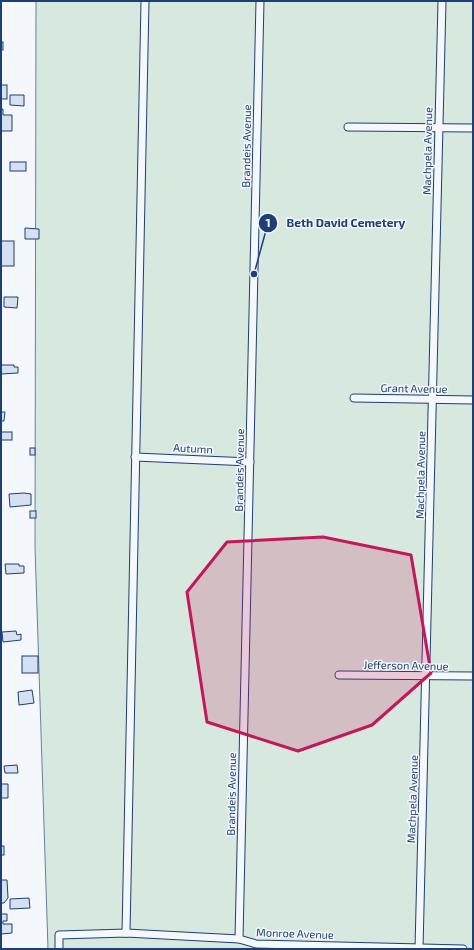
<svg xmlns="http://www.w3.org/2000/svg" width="474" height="950" font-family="'Exo 2',sans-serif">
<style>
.green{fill:#d7e8df;stroke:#687fa3}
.building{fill:#d5e0f0;stroke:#1d3f73}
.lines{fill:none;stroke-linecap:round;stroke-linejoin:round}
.service-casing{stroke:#1d3f73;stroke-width:9}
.service{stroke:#f4f7fb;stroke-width:7}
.marked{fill:#c2185b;fill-opacity:0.2;stroke:#c2185b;stroke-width:3;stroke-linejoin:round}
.labels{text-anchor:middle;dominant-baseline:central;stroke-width:3;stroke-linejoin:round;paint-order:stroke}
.street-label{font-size:11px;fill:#1d3f73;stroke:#f4f7fb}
.leader{fill:none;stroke:#1d3f73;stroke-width:1.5}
.callout-dot{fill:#1d3f73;stroke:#f4f7fb;stroke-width:1.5}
.mark-label{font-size:12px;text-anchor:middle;font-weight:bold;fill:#fff}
.callout-label{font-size:12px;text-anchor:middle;font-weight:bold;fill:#1d3f73;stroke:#f4f7fb;stroke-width:3;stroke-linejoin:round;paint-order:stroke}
</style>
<rect width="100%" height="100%" fill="#f4f7fb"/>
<polygon class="green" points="36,1 473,1 473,949 48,949 35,547"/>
<g class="building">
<rect x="1" y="42" width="2" height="8"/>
<rect x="1" y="85" width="6" height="14"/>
<polygon points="10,95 24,95 24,106 10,105"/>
<polygon points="1,109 3,109 3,115 12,115 12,131 1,131"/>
<rect x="10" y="162" width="16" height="9"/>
<polygon points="25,228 39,229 39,239 25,239"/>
<rect x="1" y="241" width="13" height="25"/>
<polygon points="4,297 18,297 17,308 4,307"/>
<polygon points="1,365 14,365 14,367 18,367 18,373 1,374"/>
<polygon points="1,412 5,412 4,421 1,421"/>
<rect x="1" y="432" width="11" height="8"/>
<rect x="30" y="448" width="5" height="7"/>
<polygon points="24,493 31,494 31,505 10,507 9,494"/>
<rect x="30" y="511" width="6" height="7"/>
<polygon points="5,564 19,564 19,566 24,566 24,573 6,574"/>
<polygon points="16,631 17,635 21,634 21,640 3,642 2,632"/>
<rect x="22" y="656" width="16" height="17"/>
<polygon points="32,690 34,703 19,705 18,692"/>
<polygon points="17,765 18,773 5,773 4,766"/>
<polygon points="1,780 1,784 8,784 8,798 1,798"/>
<rect x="1" y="846" width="3" height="9"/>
<polygon points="1,880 7,880 8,898 4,903 1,903"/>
<polygon points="29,898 30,908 10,909 10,899"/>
<polygon points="1,914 7,914 7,921 3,921 3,924 12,924 12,933 1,934"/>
</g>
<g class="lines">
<g class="service-casing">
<g id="service">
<polyline points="348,127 473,128"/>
<polyline points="354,398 473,400"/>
<polyline points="135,457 250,462"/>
<polyline points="339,675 473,676"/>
<polyline points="126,933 145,1"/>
<polyline points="239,939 260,1"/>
<polyline points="59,949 59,935 126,933 239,939 256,944 463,949"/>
<polyline points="419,949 442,1"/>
</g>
</g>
<use href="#service" class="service"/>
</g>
<path class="marked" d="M323 537 411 555 431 673 372 725 298 751 207 722 187 592 227 542Z"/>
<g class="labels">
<g class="street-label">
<text transform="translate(246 146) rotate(-89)">Brandeis Avenue</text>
<text transform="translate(427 151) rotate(-89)">Machpela Avenue</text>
<text transform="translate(414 388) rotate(1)">Grant Avenue</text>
<text transform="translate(193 448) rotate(3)">Autumn</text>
<text transform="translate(239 470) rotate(-89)">Brandeis Avenue</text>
<text transform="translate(420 475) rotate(-89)">Machpela Avenue</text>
<text transform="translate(406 665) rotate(1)">Jefferson Avenue</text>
<text transform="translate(231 794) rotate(-89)">Brandeis Avenue</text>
<text transform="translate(412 799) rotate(-88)">Machpela Avenue</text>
<text transform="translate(295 933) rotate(2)">Monroe Avenue</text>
</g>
</g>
<path class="leader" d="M254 274L268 223"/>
<g class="callout-dot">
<circle cx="254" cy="274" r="4"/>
<circle cx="268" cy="223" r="10"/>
</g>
<g class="mark-label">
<text x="268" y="227">1</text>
</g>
<g class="callout-label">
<text x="346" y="227">Beth David Cemetery</text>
</g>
<rect width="474" height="950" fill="none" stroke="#1d3f73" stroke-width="4"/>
</svg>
